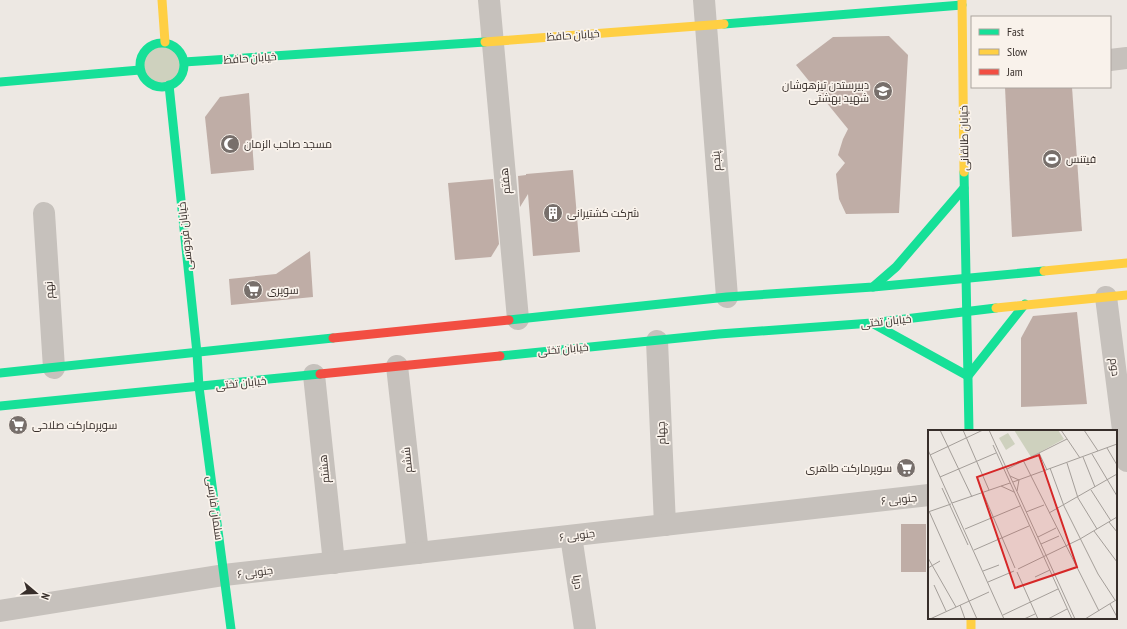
<svg xmlns="http://www.w3.org/2000/svg" width="1127" height="629" font-family="'PT Sans Narrow',Cairo,sans-serif">
<style>
.green{fill:#ced1be}
.building{fill:#bfada6}
.lines{fill:none;stroke-linecap:round;stroke-linejoin:round}
.street{stroke:#c6c1bc;stroke-width:22}
.fast{stroke:#16e098;stroke-width:9}
.slow{stroke:#ffcf43;stroke-width:9}
.jam{stroke:#f24e42;stroke-width:9}
.labels{text-anchor:middle;dominant-baseline:central;stroke-width:3.5;stroke-linejoin:round;paint-order:stroke}
.street-label{font-size:11px;fill:#372e2a;stroke:#f9f2eb}
.poi-label{font-size:11px;fill:#372e2a;stroke:#f9f2eb;text-anchor:start}
.inset-road{fill:none;stroke:#a49e99;stroke-width:1}
.view{fill:#d62828;fill-opacity:0.15;stroke:#d62828;stroke-width:2}
.inset-edge{fill:none;stroke:#372e2a;stroke-width:2}
</style>
<rect width="100%" height="100%" fill="#ede8e3"/>
<circle class="green" cx="162" cy="64" r="22"/>
<g class="building">
<polygon points="889,36 908,55 899,213 846,214 839,199 836,174 845,163 838,155 843,139 848,129 796,65 833,37"/>
<polygon points="1005,87 1072,87 1082,231 1012,237"/>
<polygon points="249,93 254,170 211,174 205,117 220,97"/>
<polygon points="573,170 580,252 533,256 528,194 520,207 518,176 526,175 526,174"/>
<polygon points="493,179 499,244 491,257 455,260 448,183"/>
<polygon points="310,251 313,297 231,305 229,279 276,274"/>
<polygon points="1077,312 1087,404 1021,407 1021,338 1033,316"/>
<rect x="901" y="524" width="25" height="48"/>
</g>
<g class="lines">
<g class="street">
<polyline points="489,0 518,319"/>
<polyline points="704,0 727,297"/>
<polyline points="1110,60 1127,58"/>
<polyline points="44,213 54,368"/>
<polyline points="1106,297 1127,461"/>
<polyline points="657,341 665,525"/>
<polyline points="397,366 418,553"/>
<polyline points="314,375 334,563"/>
<polyline points="571,536 585,629"/>
<polyline points="0,611 224,575 929,495"/>
</g>
<g class="fast">
<polyline points="724,24 962,5"/>
<circle cx="162" cy="65" r="22"/>
<polyline points="184,62 485,42"/>
<polyline points="0,82 140,70"/>
<polyline points="169,85 197,353 199,387 231,629"/>
<polyline points="964,172 969,431"/>
<polyline points="873,287 896,267 964,188"/>
<polyline points="509,320 727,297 873,287 1044,271"/>
<polyline points="872,323 968,376 1025,304"/>
<polyline points="500,356 719,334 872,323 996,308"/>
<polyline points="0,373 333,338"/>
<polyline points="0,406 320,374"/>
</g>
<g class="slow">
<polyline points="162,0 165,42"/>
<polyline points="962,0 964,172"/>
<polyline points="485,42 724,24"/>
<polyline points="1044,271 1127,263"/>
<polyline points="996,308 1127,295"/>
<polyline points="971,618 971,629"/>
</g>
<g class="jam">
<polyline points="333,338 509,320"/>
<polyline points="320,374 500,356"/>
</g>
</g>
<defs>
<g id="school-disc" transform="scale(1)"><circle r="9.5" fill="#776f6b" stroke="#f9f2eb"/><path d="M0-5L7-2L0 1L-7-2ZM-4 1L0 2.5L4 1V4Q0 6-4 4Z" fill="#fff"/></g>
<g id="mosque-disc" transform="scale(1)"><circle r="9.5" fill="#776f6b" stroke="#f9f2eb"/><path d="M3.5-4.9A6 6 0 1 0 3.5 4.9A5 5 0 1 1 3.5-4.9Z" fill="#fff"/></g>
<g id="stadium-disc" transform="scale(1)"><circle r="9.5" fill="#776f6b" stroke="#f9f2eb"/><path d="M0-5a6.5 5 0 1 0 0 10a6.5 5 0 1 0 0-10ZM-3.5-1.8h7v3.6h-7Z" fill="#fff"/></g>
<g id="building-disc" transform="scale(1)"><circle r="9.5" fill="#776f6b" stroke="#f9f2eb"/><path d="M-4-6H4V6H1V3H-1V6H-4ZM-2.5-4.3h1.7v1.8h-1.7ZM.8-4.3h1.7v1.8H.8ZM-2.5-1h1.7V.8h-1.7ZM.8-1h1.7V.8H.8Z" fill="#fff"/></g>
<g id="supermarket-disc" transform="scale(1)"><circle r="9.5" fill="#776f6b" stroke="#f9f2eb"/><path d="M-6-5.5h2.5l.6 2H6L4.5 2H-2.5L-4.4-4H-6ZM-1.5 3.2a1.3 1.3 0 1 0 .1 0ZM3 3.2a1.3 1.3 0 1 0 .1 0Z" fill="#fff"/></g>
</defs>
<g fill-rule="evenodd">
<use href="#school-disc" x="883" y="91"/>
<use href="#mosque-disc" x="230" y="144"/>
<use href="#stadium-disc" x="1052" y="159"/>
<use href="#building-disc" x="553" y="213"/>
<use href="#supermarket-disc" x="253" y="290"/>
<use href="#supermarket-disc" x="18" y="425"/>
<use href="#supermarket-disc" x="906" y="468"/>
</g>
<g class="labels">
<g class="street-label">
<text transform="translate(573 35) rotate(-4)">خیابان حافظ</text>
<text transform="translate(250 58) rotate(-4)">خیابان حافظ</text>
<text transform="translate(964 138) rotate(-91)">خیابان طالقانی</text>
<text transform="translate(716 161) rotate(-95)">پنجم</text>
<text transform="translate(505 181) rotate(-95)">هفتم</text>
<text transform="translate(185 236) rotate(-96)">خیابان فردوسی</text>
<text transform="translate(49 290) rotate(-94)">نهم</text>
<text transform="translate(886 321) rotate(-6)">خیابان تختی</text>
<text transform="translate(563 349) rotate(-5)">خیابان تختی</text>
<text transform="translate(1115 367) rotate(83)">دوم</text>
<text transform="translate(241 383) rotate(-6)">خیابان تختی</text>
<text transform="translate(661 433) rotate(-92)">چهام</text>
<text transform="translate(407 460) rotate(-96)">ششم</text>
<text transform="translate(324 469) rotate(-96)">هشتم</text>
<text transform="translate(899 499) rotate(-6)">۶ جنوبی</text>
<text transform="translate(215 508) rotate(82)">سلمان فارسی</text>
<text transform="translate(577 535) rotate(-7)">۶ جنوبی</text>
<text transform="translate(255 572) rotate(-7)">۶ جنوبی</text>
<text transform="translate(578 582) rotate(81)">دریا</text>
</g>
<g class="poi-label">
<text x="869" y="85" text-anchor="end">دبیرستدن تیزهوشان<tspan x="869" dy="13">شهید بهشتی</tspan></text>
<text x="244" y="144">مسجد صاحب الزمان</text>
<text x="1066" y="159">فیتنس</text>
<text x="567" y="213">شرکت کشتیرانی</text>
<text x="267" y="290">سوپری</text>
<text x="32" y="425">سوپرمارکت صلاحی</text>
<text x="892" y="468" text-anchor="end">سوپرمارکت طاهری</text>
</g>
</g>
<g transform="translate(928 430)">
<rect width="189" height="189" fill="#ede8e3"/>
<path d="M86 0H130L136 9 103 27ZM80 3 87 14 78 20 71 8Z" fill="#ced1be"/>
<path class="inset-road" d="M12 0 44 67M35 0 61 60M61 0 147 189M133 0 152 28M156 0 170 21M65 15 144 189M179 18 189 35M0 20 76 189M111 23 119 40M164 24 189 66M2 25 55 0M155 27 167 57M95 30 171 181M139 33 150 68 169 99M122 38 136 76 170 144 187 170M79 39 139 9M82 46 91 50 89 61M12 47 68 23M85 52 189 14M73 56 86 62M14 58 40 115M163 60 183 91M55 63 87 138M24 73 82 53M1 81 49 189M0 82 23 74M98 82 116 75M121 83 189 44M181 92 189 102M37 99 92 76M166 101 189 132M110 107 128 98M113 114 131 106M46 120 101 96M0 128 28 177M0 138 12 131M90 139 152 109 189 87M55 141 71 135M89 142 110 189M107 147 122 140M60 152 86 141M6 155 18 181M182 174 189 187M32 175 37 189M75 185 130 159M2 189 61 162M96 189 107 184M120 189 139 179M157 189 188 170"/>
<path class="view" d="M111 25 149 137 87 158 49 47Z"/>
<rect width="189" height="189" class="inset-edge"/>
</g>
<rect x="971" y="16" width="140" height="72" fill="#f9f2eb" stroke="#aba49e"/>
<rect x="979" y="29" width="20" height="6" fill="#16e098" stroke="#aba49e"/>
<text x="1007" y="36" font-size="12" fill="#372e2a">Fast</text>
<rect x="979" y="49" width="20" height="6" fill="#ffcf43" stroke="#aba49e"/>
<text x="1007" y="56" font-size="12" fill="#372e2a">Slow</text>
<rect x="979" y="69" width="20" height="6" fill="#f24e42" stroke="#aba49e"/>
<text x="1007" y="76" font-size="12" fill="#372e2a">Jam</text>
<g transform="translate(36 593) rotate(109)" stroke="#f9f2eb" stroke-width="3" paint-order="stroke">
<path d="M0-3L7 15L0 10L-7 15Z" fill="#372e2a"/>
<text y="-6" font-size="11" font-weight="bold" text-anchor="middle" fill="#372e2a">N</text>
</g>
</svg>
